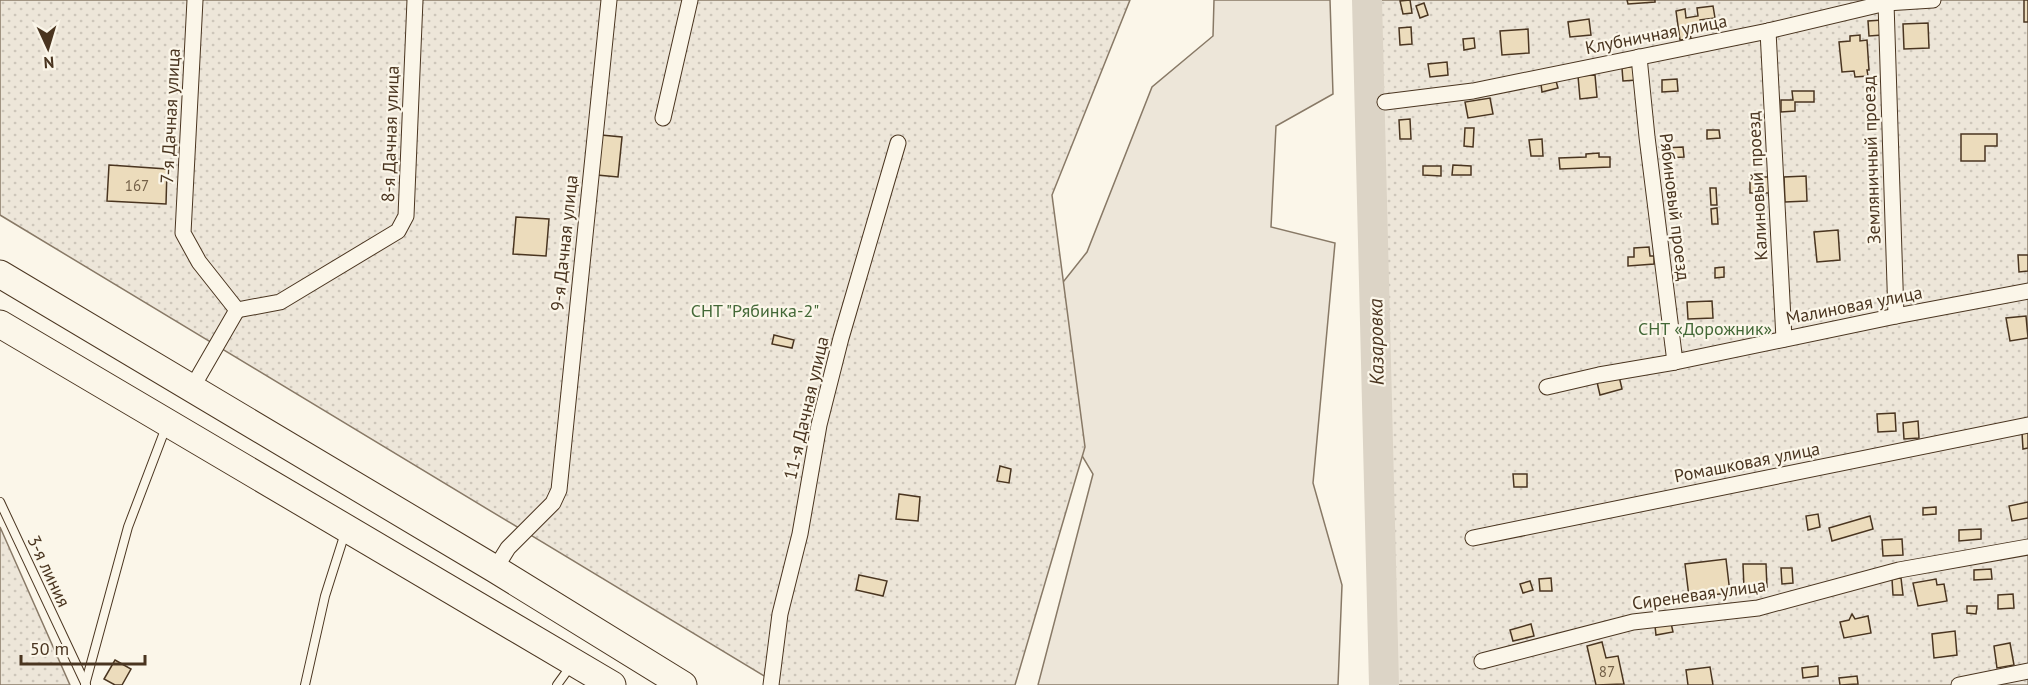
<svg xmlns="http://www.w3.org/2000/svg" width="2028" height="685" font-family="'PT Sans',sans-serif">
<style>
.green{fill:#ede6d9;stroke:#887966;stroke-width:1.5}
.garden{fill:url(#garden-dots);stroke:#887966;stroke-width:1.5}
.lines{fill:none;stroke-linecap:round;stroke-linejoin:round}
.river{stroke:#dcd4c6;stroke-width:30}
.building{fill:#ecdcbc;stroke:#4a3520;stroke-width:1.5}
.lane-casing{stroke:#4a3520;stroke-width:10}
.street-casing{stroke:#4a3520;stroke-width:17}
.highway-casing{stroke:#4a3520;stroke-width:29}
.lane{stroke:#fbf6e9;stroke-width:8}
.street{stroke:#fbf6e9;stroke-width:15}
.highway{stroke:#fbf6e9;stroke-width:27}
.labels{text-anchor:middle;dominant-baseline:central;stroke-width:4.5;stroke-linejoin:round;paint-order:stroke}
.number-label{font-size:15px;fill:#725f47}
.street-label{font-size:18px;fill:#4a3520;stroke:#fbf6e9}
.park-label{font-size:18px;fill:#436837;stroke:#fbf6e9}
.water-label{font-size:20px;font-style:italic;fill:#4a3520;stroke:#fbf6e9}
</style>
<defs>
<pattern id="garden-dots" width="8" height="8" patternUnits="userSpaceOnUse" patternTransform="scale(1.5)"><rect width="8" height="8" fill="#ede6d9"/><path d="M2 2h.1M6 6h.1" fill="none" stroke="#cdc6ba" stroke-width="1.8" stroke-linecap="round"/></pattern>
</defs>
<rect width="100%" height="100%" fill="#fbf6e9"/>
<polygon class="green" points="1214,0 1330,0 1333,94 1276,126 1271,227 1335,243 1313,483 1342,585 1338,685 1038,685 1093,474 1056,412 1048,301 1087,252 1152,87 1213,36"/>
<g class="garden">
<polygon points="0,0 1130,0 1052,195 1085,447 1015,685 779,685 0,215"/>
<polygon points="1372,0 2028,0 2028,685 1391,685"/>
<polygon points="0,527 70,685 0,685"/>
</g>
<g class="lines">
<polyline class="river" points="1367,0 1384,685"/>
</g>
<g class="building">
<polygon points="1410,0 1412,13 1403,14 1400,1"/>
<polygon points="1627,0 1655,0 1655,2 1628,4"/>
<rect x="2024" y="0" width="4" height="22"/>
<polygon points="1424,3 1428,15 1420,18 1416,6"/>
<polygon points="1713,6 1715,18 1700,20 1701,31 1690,32 1691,39 1680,40 1676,11 1685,9 1686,18 1698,16 1697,8"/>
<polygon points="1589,19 1591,35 1570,37 1568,22"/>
<polygon points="1882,20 1882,35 1869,36 1868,21"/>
<polygon points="1928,23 1929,48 1904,49 1903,24"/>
<polygon points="1411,27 1412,44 1400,45 1399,28"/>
<polygon points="1528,29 1529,53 1502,55 1500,31"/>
<polygon points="1860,35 1860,41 1867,40 1869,70 1867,70 1868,76 1855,77 1854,71 1842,72 1839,42 1850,41 1850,36"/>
<polygon points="1474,38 1475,48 1464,50 1463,39"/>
<polygon points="1447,62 1448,75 1430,77 1428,64"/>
<polygon points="1636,66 1637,80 1623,81 1622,68"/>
<polygon points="1595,75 1597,97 1580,99 1578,76"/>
<polygon points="1677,79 1678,91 1662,92 1662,80"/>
<polygon points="1556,81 1558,88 1542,92 1541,84"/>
<polygon points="1792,91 1814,91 1814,102 1795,102 1795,111 1781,112 1781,100 1793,100"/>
<polygon points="1490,98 1493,114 1468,118 1465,102"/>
<polygon points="1410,119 1411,139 1400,139 1399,120"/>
<polygon points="1465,128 1474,128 1473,147 1464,146"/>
<polygon points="1707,130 1719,130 1720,138 1707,139"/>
<polygon points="1961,134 1997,134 1997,146 1985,146 1985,161 1961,161"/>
<polygon points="601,135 622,137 618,177 597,175"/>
<polygon points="1542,139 1543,156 1531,156 1529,140"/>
<polygon points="1683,147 1684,157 1665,158 1664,148"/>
<polygon points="1599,153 1599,157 1610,157 1610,167 1560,169 1559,158 1586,157 1586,154"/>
<polygon points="109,165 167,169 166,204 107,201"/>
<polygon points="1453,165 1471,166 1471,175 1452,175"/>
<polygon points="1423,166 1441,166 1441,176 1423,175"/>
<polygon points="1806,176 1807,201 1785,202 1784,177"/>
<rect x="1750" y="177" width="22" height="16"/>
<polygon points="1710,188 1716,188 1717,205 1711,205"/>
<polygon points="1717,208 1718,224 1712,224 1711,209"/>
<polygon points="516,217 549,219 546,256 513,254"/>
<polygon points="1838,230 1840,260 1817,262 1814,232"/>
<polygon points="1649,247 1650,256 1654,256 1654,264 1628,266 1628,257 1634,257 1634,248"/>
<polygon points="2018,255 2028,255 2028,271 2019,272"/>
<polygon points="1724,267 1724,277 1715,278 1715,268"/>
<polygon points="1712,301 1713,318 1688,319 1687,302"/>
<polygon points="2026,316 2028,338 2010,341 2006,318"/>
<polygon points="774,335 794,340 792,348 772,344"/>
<polygon points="1619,376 1622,389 1600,395 1597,382"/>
<polygon points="1895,413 1896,431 1878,432 1877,414"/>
<polygon points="1918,421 1919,438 1904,439 1903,423"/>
<polygon points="2022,433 2028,433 2028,448 2023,449"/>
<polygon points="1000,466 1011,469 1009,483 997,481"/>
<polygon points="1513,474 1527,474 1527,487 1514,487"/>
<polygon points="899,494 920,497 918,521 896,519"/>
<polygon points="2028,502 2028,518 2012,521 2009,506"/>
<polygon points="1936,507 1936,514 1923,515 1923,508"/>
<polygon points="1818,514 1820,527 1808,530 1806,516"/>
<polygon points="1870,516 1873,529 1832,541 1829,528"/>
<polygon points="1981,529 1981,539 1959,541 1959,530"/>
<polygon points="1902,539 1903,555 1883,556 1882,540"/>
<polygon points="1726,559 1730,593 1689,597 1685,564"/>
<polygon points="1743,564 1766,564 1767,587 1744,588"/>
<polygon points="1781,568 1792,568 1793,583 1782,584"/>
<polygon points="1991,569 1992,579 1974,580 1974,570"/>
<polygon points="859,575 887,581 883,596 856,590"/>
<polygon points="1551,578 1552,591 1540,591 1539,579"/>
<polygon points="1901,578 1903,595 1893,595 1892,579"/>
<polygon points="1936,579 1937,585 1944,584 1947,601 1918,606 1913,583"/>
<polygon points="1530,581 1533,590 1523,593 1520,584"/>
<polygon points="2013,594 2014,608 1998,609 1998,595"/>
<polygon points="1967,606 1977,606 1976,614 1967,613"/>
<polygon points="1852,614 1855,619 1868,616 1871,633 1844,638 1840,622 1849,620"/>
<polygon points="1671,623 1673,632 1656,635 1655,626"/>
<polygon points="1531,624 1534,636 1513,641 1510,630"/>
<polygon points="1955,631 1957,655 1934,658 1932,634"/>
<polygon points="1602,642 1606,658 1618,656 1624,684 1596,685 1587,646"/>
<polygon points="2010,643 2014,665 1997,668 1994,646"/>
<polygon points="115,660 131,669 122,685 115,685 104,679"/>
<polygon points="1818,666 1818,676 1803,678 1802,668"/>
<polygon points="1710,667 1713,685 1688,685 1686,670"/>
<polygon points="1857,676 1858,684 1840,685 1839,678"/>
</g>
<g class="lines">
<g class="lane-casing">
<g id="lane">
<polyline points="0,502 86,685"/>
<polyline points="85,685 128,527 166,427"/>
<polyline points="305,685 325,596 345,533"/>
<polyline points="557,685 570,667"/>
</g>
</g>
<g class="street-casing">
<g id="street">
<polyline points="195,0 183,233 199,262 237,310"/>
<polyline points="1886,3 1896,316"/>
<polyline points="1768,31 1784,339"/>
<polyline points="1639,57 1647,137 1675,362"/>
<polyline points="1385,102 1473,91 1768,31 1886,3 1933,0"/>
<polyline points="663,118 690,0"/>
<polyline points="237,310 280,302 398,231 406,216 415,0"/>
<polyline points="1547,387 1599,375 1675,362 1896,316 2028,291"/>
<polyline points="192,388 237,310"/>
<polyline points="1473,538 2028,425"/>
<polyline points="495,569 508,548 553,503 559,490 609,0"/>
<polyline points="1482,661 1633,622 1758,608 1899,570 2028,547"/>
<polyline points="771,685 780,614 800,534 819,425 841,338 898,143"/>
<polyline points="1959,685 2028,671"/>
</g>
</g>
<g class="highway-casing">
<g id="highway">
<polyline points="0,274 495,569 683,685"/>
<polyline points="0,324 612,685"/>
</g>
</g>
<use href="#lane" class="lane"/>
<use href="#street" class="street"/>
<use href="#highway" class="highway"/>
</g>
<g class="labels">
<g class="number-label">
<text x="137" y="185">167</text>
<text x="1607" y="671">87</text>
</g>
<g class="street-label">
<text transform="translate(1656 34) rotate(-11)">Клубничная улица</text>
<text transform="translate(170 116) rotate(-87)">7-я Дачная улица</text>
<text transform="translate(390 134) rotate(-88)">8-я Дачная улица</text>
<text transform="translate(1871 160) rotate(-92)">Земляничный проезд</text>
<text transform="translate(1757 186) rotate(-93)">Калиновый проезд</text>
<text transform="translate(1675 207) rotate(83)">Рябиновый проезд</text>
<text transform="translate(564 243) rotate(-84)">9-я Дачная улица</text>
<text transform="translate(1854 305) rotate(-11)">Малиновая улица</text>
<text transform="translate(806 408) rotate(-77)">11-я Дачная улица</text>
<text transform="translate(1747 462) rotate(-11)">Ромашковая улица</text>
<text transform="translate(49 571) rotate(65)">3-я линия</text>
<text transform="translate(1699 594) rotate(-8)">Сиреневая улица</text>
</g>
<g class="park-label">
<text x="755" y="310">СНТ "Рябинка-2"</text>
<text x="1705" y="328">СНТ «Дорожник»</text>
</g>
<g class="water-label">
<text transform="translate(1376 342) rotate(-91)">Казаровка</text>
</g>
</g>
<g transform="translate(48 48) rotate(176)" stroke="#fbf6e9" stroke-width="4.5" paint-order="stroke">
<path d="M0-4.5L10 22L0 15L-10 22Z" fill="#4a3520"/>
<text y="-9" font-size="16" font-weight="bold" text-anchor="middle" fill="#4a3520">N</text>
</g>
<path d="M21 655v9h124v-9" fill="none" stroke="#4a3520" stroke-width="3"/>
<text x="30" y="655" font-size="18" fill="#4a3520" stroke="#fbf6e9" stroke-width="4.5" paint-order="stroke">50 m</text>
</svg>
